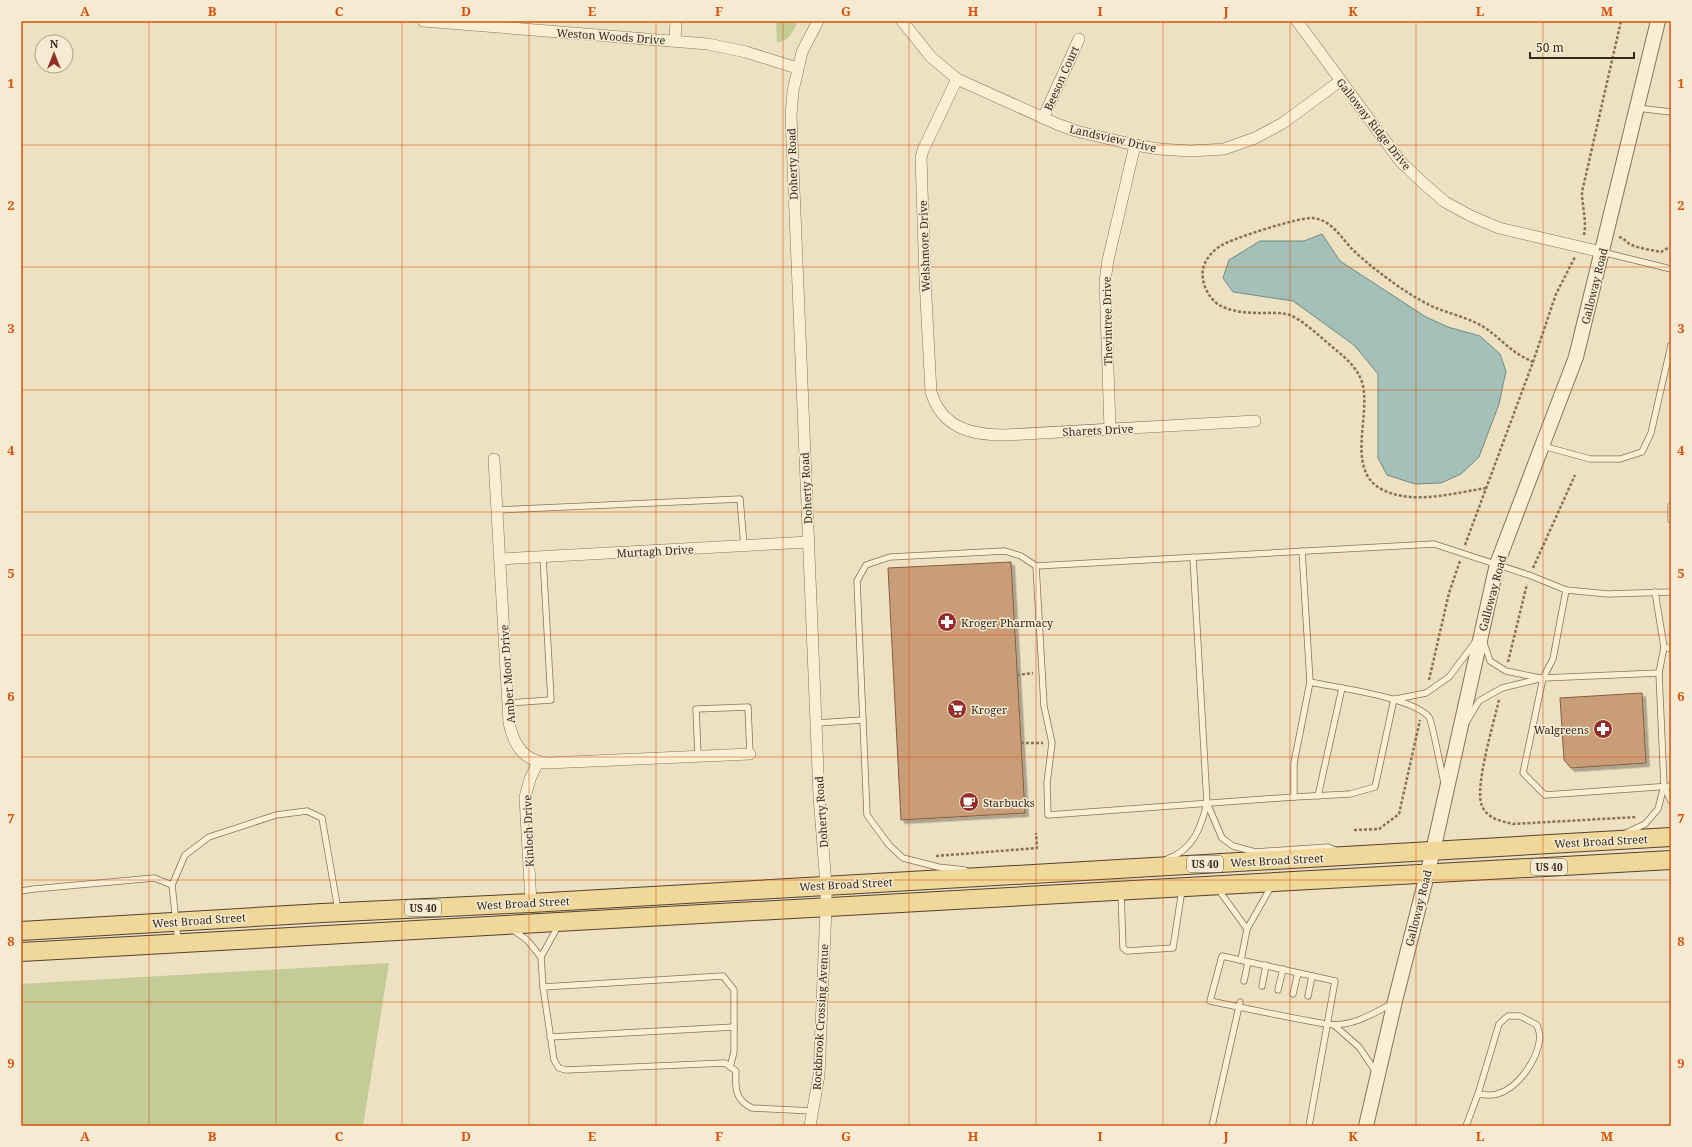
<svg xmlns="http://www.w3.org/2000/svg" width="1692" height="1147" font-family="'Noto Serif',serif">
<style>
.green{fill:#c3cb96}
.water{fill:#a4c0b8;stroke:#6c8d86}
.building{fill:#ca9d79;stroke:#855d40;filter:url(#shadow)}
.lines{fill:none;stroke-linecap:round;stroke-linejoin:round}
.service-casing{stroke:#86735a;stroke-width:7}
.minor-casing{stroke:#86735a;stroke-width:12}
.tertiary-casing{stroke:#86735a;stroke-width:16}
.primary-casing{stroke:#54412e;stroke-width:20}
.path{stroke:#86735a;stroke-width:2.5;stroke-dasharray:3 2;stroke-linecap:butt}
.service{stroke:#f8efd5;stroke-width:5.5}
.minor{stroke:#f8efd5;stroke-width:11}
.tertiary{stroke:#f8efd5;stroke-width:14}
.primary{stroke:#efd89a;stroke-width:18}
.grid{fill:none;stroke:#d6540e;stroke-width:1;stroke-opacity:0.55}
.labels{text-anchor:middle;dominant-baseline:central;stroke-width:3;stroke-linejoin:round;paint-order:stroke}
.shield{fill:#f4ebd2;stroke:#6f6454;stroke-width:1}
.shield-label{font-size:10px;font-weight:bold;fill:#362a1e}
.street-label{font-size:11px;fill:#362a1e;stroke:#f4ebd2}
.poi-label{font-size:11px;fill:#362a1e;stroke:#f4ebd2;text-anchor:start}
.neatline{fill:none;stroke:#d6540e;stroke-width:1.5}
.grid-label{font-size:13px;text-anchor:middle;font-weight:bold;fill:#d6540e}
</style>
<defs>
<filter id="shadow"><feDropShadow dx="3.5" dy="3.5" stdDeviation="0" flood-color="#0004"/></filter>
</defs>
<rect width="100%" height="100%" fill="#ede1c2"/>
<g class="green">
<path d="M776 21H798C793 31 790 41 777 42Z"/>
<polygon points="389,963 363,1126 21,1126 21,984"/>
</g>
<polygon class="water" points="1322,234 1340,261 1426,317 1448,327 1480,336 1500,354 1506,371 1499,404 1479,457 1461,474 1441,483 1415,484 1387,475 1378,458 1378,374 1354,345 1293,301 1233,292 1223,278 1229,260 1260,241 1304,241"/>
<g class="building">
<polygon points="1011,562 1025,813 901,820 888,568"/>
<polygon points="1642,693 1646,763 1571,768 1564,760 1560,698"/>
</g>
<g class="lines">
<g class="service-casing">
<g id="service">
<polyline points="1637,108 1671,112"/>
<polyline points="1602,252 1671,269"/>
<polyline points="1543,446 1590,459 1620,459 1642,452 1651,433 1671,345"/>
<polyline points="1671,506 1671,520"/>
<polyline points="498,510 740,499 744,546"/>
<polyline points="1483,640 1490,661 1506,671 1540,678"/>
<polyline points="1664,647 1671,649"/>
<polyline points="1659,673 1543,678 1523,773 1545,795 1671,786"/>
<polyline points="1543,678 1553,659 1566,590"/>
<path d="M1310 682C1338 688 1411 697 1429 717 1432 721 1442 774 1444 783"/>
<polyline points="1394,699 1375,787 1350,794 1294,797 1048,815 1047,783 1052,743 1044,706 1036,566 1434,544 1529,575 1566,590 1608,594 1671,592"/>
<polyline points="1396,699 1426,693 1449,677 1476,641"/>
<polyline points="508,703 551,700 543,557"/>
<polyline points="1467,721 1479,701 1502,688 1543,678"/>
<polyline points="817,723 863,720"/>
<polyline points="698,755 696,709 748,707 750,754"/>
<polyline points="1664,786 1671,801"/>
<polyline points="1318,796 1342,688"/>
<polyline points="1294,797 1294,763 1310,682 1302,551"/>
<polyline points="1207,803 1222,838 1233,846 1255,852 1328,847 1335,850"/>
<polyline points="1626,833 1645,824 1658,809 1664,786 1659,673 1664,647 1655,592"/>
<path d="M1167 859C1193 850 1201 828 1207 803L1193 557"/>
<polyline points="965,870 938,867 903,858 889,845 867,815 857,581 866,565 890,557 1005,551 1021,556 1036,566"/>
<polyline points="172,885 185,855 209,837 276,815 307,811 322,818 338,910"/>
<polyline points="1218,889 1247,929 1272,885"/>
<polyline points="21,891 34,889 154,878 172,885 178,941"/>
<polyline points="1121,893 1123,948 1127,951 1173,948 1182,890"/>
<path d="M558 926 541 957 543 987 554 1060 559 1068 566 1070 725 1063 736 1071C735 1088 735 1100 752 1108L813 1111"/>
<polyline points="513,930 527,940 541,957"/>
<polyline points="1241,960 1247,929"/>
<polyline points="1244,981 1248,962"/>
<polyline points="1262,986 1266,965"/>
<polyline points="543,987 723,976 734,990 734,1052 730,1067"/>
<polyline points="1278,990 1283,969"/>
<polyline points="1293,994 1298,973"/>
<polyline points="1308,996 1312,976"/>
<polyline points="1334,1025 1359,1047 1376,1072"/>
<polyline points="550,1037 734,1027"/>
<polyline points="1212,1126 1240,1002"/>
<path d="M1309 1126 1335 981 1222 956 1210 1001C1248 1009 1287 1017 1326 1024 1350 1028 1373 1014 1393 1003"/>
<path d="M1466 1126 1478 1094 1499 1024 1508 1016H1520L1537 1025C1538 1029 1540 1033 1540 1037 1538 1059 1519 1088 1497 1094 1491 1096 1484 1095 1478 1094"/>
</g>
</g>
<g class="minor-casing">
<g id="minor">
<polyline points="423,21 708,44 746,52 797,68"/>
<polyline points="902,21 931,57 957,79 1057,124 1076,131 1135,145 1159,149 1191,151 1224,149 1255,138 1283,123 1340,81"/>
<polyline points="1297,21 1400,161 1423,183 1445,202 1471,216 1499,228 1602,252"/>
<polyline points="675,41 676,21"/>
<path d="M957 79 923 150 921 158 925 279 931 392C942 428 971 435 1005 435L1255 421"/>
<polyline points="1043,118 1079,39"/>
<polyline points="1110,429 1105,281 1108,260 1135,145"/>
<path d="M494 459 509 723C514 745 523 761 548 763L750 754"/>
<polyline points="500,559 809,542"/>
<polyline points="531,903 525,797 530,779 538,762"/>
<polyline points="810,1126 819,1075 826,908 826,885 819,796 791,116 793,91 802,52 818,21"/>
</g>
</g>
<g class="tertiary-casing">
<polyline id="tertiary" points="1366,1126 1395,1001 1433,851 1497,564 1576,357 1658,21"/>
</g>
<g class="primary-casing">
<g id="primary">
<polyline points="21,931 322,913 531,903 1671,837"/>
<polyline points="21,952 1671,860"/>
</g>
</g>
<g class="path">
<path d="M1584 235C1587 223 1582 206 1582 192L1621 21"/>
<path d="M1619 237C1625 238 1626 243 1632 245 1641 249 1652 250 1661 252L1668 248H1671"/>
<path d="M1486 488C1454 493 1414 505 1383 490 1344 471 1372 414 1362 382 1356 365 1343 356 1330 345 1317 334 1305 322 1290 315 1280 312 1271 313 1261 313 1247 313 1233 312 1221 306 1207 299 1198 277 1205 263 1208 256 1215 249 1222 245 1234 238 1299 217 1313 218 1331 220 1341 237 1351 248 1357 254 1364 260 1370 265 1390 281 1413 298 1436 308 1451 314 1468 318 1482 326 1494 333 1504 344 1515 352 1521 356 1527 359 1533 362"/>
<polyline points="1465,545 1533,362 1556,294 1575,257"/>
<polyline points="1533,568 1575,475"/>
<polyline points="1508,662 1527,584"/>
<polyline points="1017,675 1033,673"/>
<polyline points="1429,680 1449,593 1460,561"/>
<path d="M1499 700C1494 722 1474 788 1482 806 1488 819 1501 821 1513 824L1637 817"/>
<polyline points="1021,743 1043,743"/>
<polyline points="1354,830 1379,829 1399,814 1420,720"/>
<polyline points="936,856 1037,848 1036,833"/>
</g>
<use href="#service" class="service"/>
<use href="#minor" class="minor"/>
<use href="#tertiary" class="tertiary"/>
<use href="#primary" class="primary"/>
</g>
<path class="grid" d="M149 21V1126M276 21V1126M402 21V1126M529 21V1126M656 21V1126M783 21V1126M909 21V1126M1036 21V1126M1163 21V1126M1290 21V1126M1416 21V1126M1543 21V1126M21 145H1671M21 267H1671M21 390H1671M21 512H1671M21 635H1671M21 757H1671M21 880H1671M21 1002H1671"/>
<defs>
<g id="pharmacy-disc" transform="scale(1)"><circle r="9.5" fill="#942e2b" stroke="#f4ebd2"/><path d="M-2-6h4v4h4v4h-4v4h-4v-4h-4v-4h4Z" fill="#fff"/></g>
<g id="supermarket-disc" transform="scale(1)"><circle r="9.5" fill="#942e2b" stroke="#f4ebd2"/><path d="M-6-5.5h2.5l.6 2H6L4.5 2H-2.5L-4.4-4H-6ZM-1.5 3.2a1.3 1.3 0 1 0 .1 0ZM3 3.2a1.3 1.3 0 1 0 .1 0Z" fill="#fff"/></g>
<g id="cafe-disc" transform="scale(1)"><circle r="9.5" fill="#942e2b" stroke="#f4ebd2"/><path d="M-5.5-4.5H6V0H3Q3 3.5 0 3.5H-2.5Q-5.5 3.5-5.5 0ZM3-3.2v2h1.7v-2ZM-6 4.5H4V6H-6Z" fill="#fff"/></g>
</defs>
<g fill-rule="evenodd">
<use href="#pharmacy-disc" x="947" y="622"/>
<use href="#supermarket-disc" x="957" y="709"/>
<use href="#pharmacy-disc" x="1603" y="729"/>
<use href="#cafe-disc" x="969" y="802"/>
</g>
<g class="labels">
<g class="shield">
<rect x="1187" y="856" width="36" height="16" rx="3"/>
<rect x="1531" y="859" width="36" height="16" rx="3"/>
<rect x="405" y="900" width="36" height="16" rx="3"/>
</g>
<g class="shield-label">
<text x="1205" y="864">US 40</text>
<text x="1549" y="867">US 40</text>
<text x="423" y="908">US 40</text>
</g>
<g class="street-label">
<text transform="translate(611 36) rotate(4)">Weston Woods Drive</text>
<text transform="translate(1061 78) rotate(-66)">Beeson Court</text>
<text transform="translate(1374 124) rotate(52)">Galloway Ridge Drive</text>
<text transform="translate(1113 138) rotate(13)">Landsview Drive</text>
<text transform="translate(792 164) rotate(-92)">Doherty Road</text>
<text transform="translate(924 246) rotate(-92)">Welshmore Drive</text>
<text transform="translate(1594 286) rotate(-76)">Galloway Road</text>
<text transform="translate(1107 321) rotate(-91)">Thevintree Drive</text>
<text transform="translate(1098 430) rotate(-3)">Sharets Drive</text>
<text transform="translate(806 488) rotate(-93)">Doherty Road</text>
<text transform="translate(655 551) rotate(-3)">Murtagh Drive</text>
<text transform="translate(1492 593) rotate(-75)">Galloway Road</text>
<text transform="translate(507 674) rotate(-94)">Amber Moor Drive</text>
<text transform="translate(821 812) rotate(-94)">Doherty Road</text>
<text transform="translate(528 831) rotate(-92)">Kinloch Drive</text>
<text transform="translate(1601 841) rotate(-3)">West Broad Street</text>
<text transform="translate(1277 860) rotate(-3)">West Broad Street</text>
<text transform="translate(846 884) rotate(-3)">West Broad Street</text>
<text transform="translate(523 903) rotate(-3)">West Broad Street</text>
<text transform="translate(1418 908) rotate(-76)">Galloway Road</text>
<text transform="translate(199 920) rotate(-4)">West Broad Street</text>
<text transform="translate(820 1017) rotate(-87)">Rockbrook Crossing Avenue</text>
</g>
<g class="poi-label">
<text x="961" y="622">Kroger Pharmacy</text>
<text x="971" y="709">Kroger</text>
<text x="1589" y="729" text-anchor="end">Walgreens</text>
<text x="983" y="802">Starbucks</text>
</g>
</g>
<rect width="1692" height="1147" fill="none" stroke="#f4ebd2" stroke-width="44"/>
<g transform="translate(54 54)"><circle r="19" fill="#f4ebd2" stroke="#a89e8a"/>
<path d="M0-3L7 15L0 10L-7 15Z" fill="#942e2b"/>
<text y="-6" font-size="11" font-weight="bold" text-anchor="middle" fill="#362a1e">N</text>
</g>
<path d="M1530 52v6h104v-6" fill="none" stroke="#362a1e" stroke-width="2"/>
<text x="1536" y="52" font-size="12" fill="#362a1e" stroke="#f4ebd2" stroke-width="3" paint-order="stroke">50 m</text>
<rect x="22" y="22" width="1648" height="1103" class="neatline"/>
<g class="grid-label">
<text x="85" y="16">A</text>
<text x="212" y="16">B</text>
<text x="339" y="16">C</text>
<text x="466" y="16">D</text>
<text x="592" y="16">E</text>
<text x="719" y="16">F</text>
<text x="846" y="16">G</text>
<text x="973" y="16">H</text>
<text x="1100" y="16">I</text>
<text x="1226" y="16">J</text>
<text x="1353" y="16">K</text>
<text x="1480" y="16">L</text>
<text x="1607" y="16">M</text>
<text x="11" y="88">1</text>
<text x="1681" y="88">1</text>
<text x="11" y="210">2</text>
<text x="1681" y="210">2</text>
<text x="11" y="333">3</text>
<text x="1681" y="333">3</text>
<text x="11" y="455">4</text>
<text x="1681" y="455">4</text>
<text x="11" y="578">5</text>
<text x="1681" y="578">5</text>
<text x="11" y="701">6</text>
<text x="1681" y="701">6</text>
<text x="11" y="823">7</text>
<text x="1681" y="823">7</text>
<text x="11" y="946">8</text>
<text x="1681" y="946">8</text>
<text x="11" y="1068">9</text>
<text x="1681" y="1068">9</text>
<text x="85" y="1141">A</text>
<text x="212" y="1141">B</text>
<text x="339" y="1141">C</text>
<text x="466" y="1141">D</text>
<text x="592" y="1141">E</text>
<text x="719" y="1141">F</text>
<text x="846" y="1141">G</text>
<text x="973" y="1141">H</text>
<text x="1100" y="1141">I</text>
<text x="1226" y="1141">J</text>
<text x="1353" y="1141">K</text>
<text x="1480" y="1141">L</text>
<text x="1607" y="1141">M</text>
</g>
</svg>
